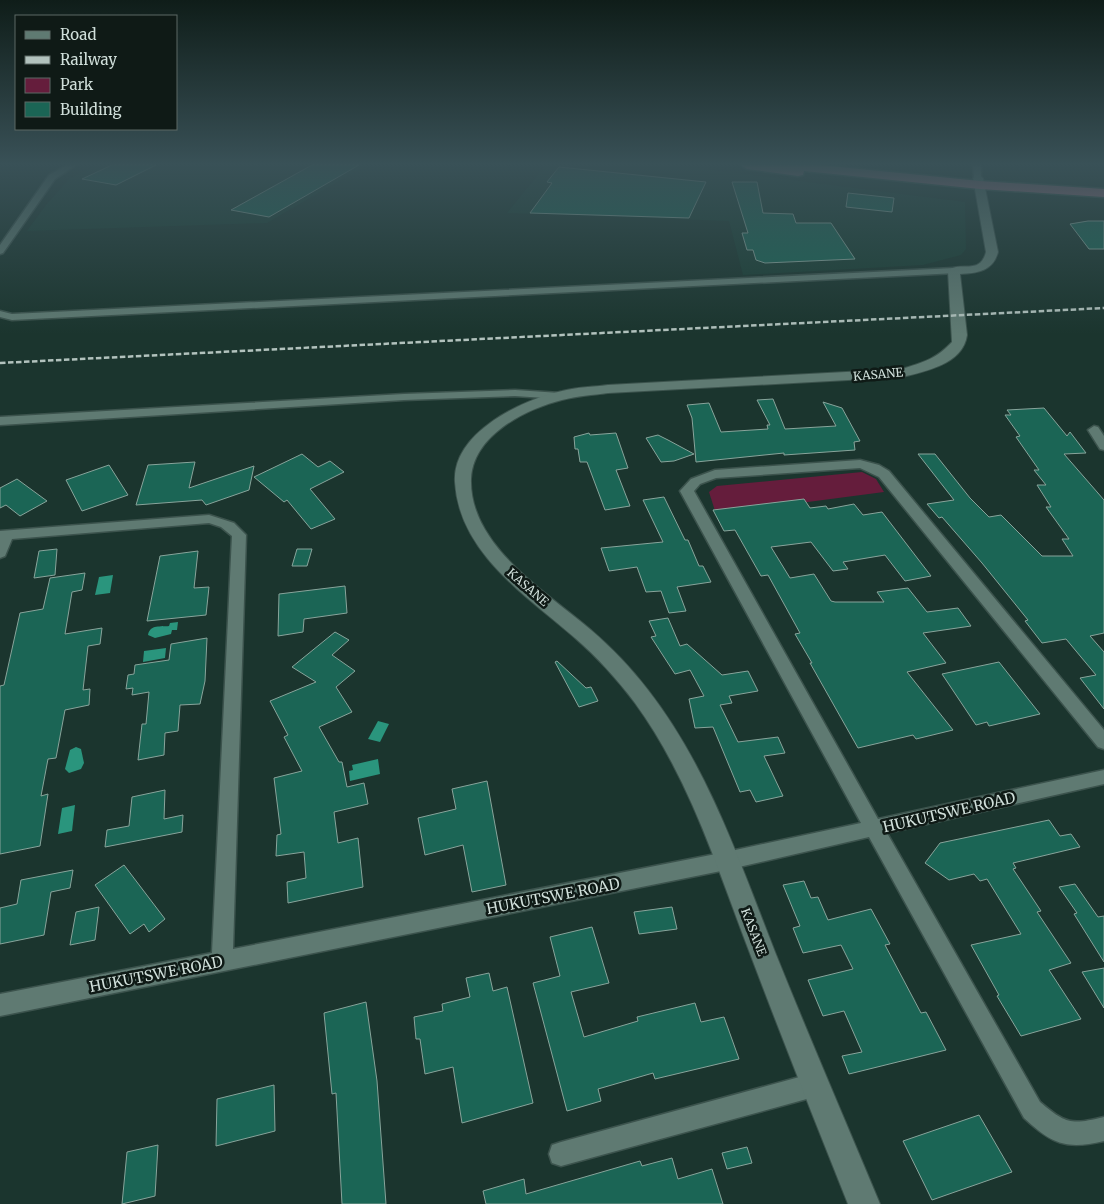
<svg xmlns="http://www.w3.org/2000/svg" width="1104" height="1204" font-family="Merriweather,serif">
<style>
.built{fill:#1b3e34}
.green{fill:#651d3c}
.water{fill:#2a957d}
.building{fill:#1b6555;stroke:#88a49b}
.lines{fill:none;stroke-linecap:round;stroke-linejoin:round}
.minor-casing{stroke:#3c534d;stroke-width:3}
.tertiary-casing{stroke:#3c534d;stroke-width:2}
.trunk-casing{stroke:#3c534d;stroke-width:3}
.minor{fill:#5f7a72;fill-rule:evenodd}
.tertiary{fill:#5f7a72;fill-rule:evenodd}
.trunk{fill:#b07088;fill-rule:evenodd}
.rail{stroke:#b2c2bd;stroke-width:2.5;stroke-dasharray:5.5 2.5;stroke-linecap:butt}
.labels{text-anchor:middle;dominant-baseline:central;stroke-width:5;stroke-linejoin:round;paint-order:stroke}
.street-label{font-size:12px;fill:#d0dfda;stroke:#0f1a16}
.near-street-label{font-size:15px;fill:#d0dfda;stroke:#0f1a16}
</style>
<rect width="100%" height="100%" fill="#1b352e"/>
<g class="built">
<polygon points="98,165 366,165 267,223 27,231 46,205 70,178"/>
<polygon points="546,165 673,165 965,202 966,249 961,255 923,265 743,275 729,221 507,213"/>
</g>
<polygon class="green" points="862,472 876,479 884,492 716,514 709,492 717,486"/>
<g class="water">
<polygon points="113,575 110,593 95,595 99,577"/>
<path d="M178 622 177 630H172L171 634 155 638 148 635C150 624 161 627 169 626L170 623Z"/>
<polygon points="166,648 165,658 143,662 144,651"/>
<polygon points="378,721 389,724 380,742 368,739"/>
<polygon points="76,747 81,749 84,763 81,769 69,773 65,769 70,750"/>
<polygon points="378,759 380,774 350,781 349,771 353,770 352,765"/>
<polygon points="75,805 72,831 58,834 62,808"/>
</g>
<g class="building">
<polygon points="112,165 156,165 116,185 82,179"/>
<polygon points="312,165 359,165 269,217 231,210"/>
<polygon points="559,167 706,182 689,218 530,213 552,183 547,182"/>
<polygon points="732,182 757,182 763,213 793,214 796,223 831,223 855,259 765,263 756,260 753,250 747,250 742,233 748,233"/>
<polygon points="848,193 894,198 892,212 846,207"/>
<polygon points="1088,221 1104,221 1104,249 1089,249 1070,224"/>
<polygon points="773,399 785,429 836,426 823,402 842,408 860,441 854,442 855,450 784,455 784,453 696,462 692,418 687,405 709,403 721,432 768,429 767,425 770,425 757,400"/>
<polygon points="1044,408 1067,436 1070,432 1086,453 1064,454 1104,500 1104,633 1090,636 1104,652 1104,709 1080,678 1096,675 1066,639 1042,643 1025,621 1028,620 982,563 942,517 939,518 927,504 954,500 918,454 935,454 970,498 989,517 1001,515 1042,556 1073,556 1062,539 1069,539 1046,507 1051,507 1037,485 1046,485 1034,470 1039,470 1016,437 1020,436 1005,415 1011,415 1007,410"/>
<polygon points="589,433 590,435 616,433 628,468 616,470 630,506 605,510 587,462 580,462 578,449 575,449 574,437"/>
<polygon points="658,435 668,440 694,454 674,461 661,462 646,438"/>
<polygon points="302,454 318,467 330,461 344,472 310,489 335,519 311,529 287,500 284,502 254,477"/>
<polygon points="195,462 189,488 254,466 249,490 206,505 202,500 136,505 148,465"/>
<polygon points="109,465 128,495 82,511 66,480"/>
<polygon points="17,479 47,501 20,516 6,505 0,508 0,488"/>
<polygon points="664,497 685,540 688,540 699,566 703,566 711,582 677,587 686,611 669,613 661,591 646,592 637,567 609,571 601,548 663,542 643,500"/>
<polygon points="804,499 810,508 826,506 828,509 854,504 863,515 882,512 931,576 905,581 885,555 843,562 848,569 833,571 811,542 771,547 790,578 814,574 831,601 835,602 884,602 877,592 908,588 927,612 958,608 971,626 923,633 946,663 907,672 953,730 916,739 913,735 858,748 810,663 812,663 795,634 800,633 768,575 761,576 735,530 724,531 713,510"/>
<polygon points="57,549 55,575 34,578 39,551"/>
<polygon points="297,549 312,549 307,566 292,566"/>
<polygon points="198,551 194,588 209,587 206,615 147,621 160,556"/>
<polygon points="85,573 82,590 72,592 65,634 102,628 100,644 88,646 83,690 90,689 89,705 65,710 56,758 48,759 41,796 48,794 40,846 0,854 0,686 4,685 20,613 43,609 50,578"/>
<polygon points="345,586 347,613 304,619 303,632 278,636 279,594"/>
<polygon points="668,618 680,646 687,644 722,675 748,671 758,691 729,696 732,703 720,705 738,742 778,737 785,753 764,756 783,796 756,802 750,790 740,792 713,727 695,728 689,699 704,696 690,670 675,674 651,637 656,636 649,621"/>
<polygon points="335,632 349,640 332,655 355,671 336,687 352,712 319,727 339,762 342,762 347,787 364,783 368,804 334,812 338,843 358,838 363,887 288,903 287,882 306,878 304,852 276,856 277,835 281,834 274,778 302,771 284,737 288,735 270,701 316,682 292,667"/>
<polygon points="207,638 205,681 200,704 180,705 178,731 165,733 164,755 138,760 142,724 146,724 149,692 132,695 133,688 126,689 128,675 134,674 135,665 169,660 171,644"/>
<polygon points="557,661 586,688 591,687 598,701 579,707 555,662"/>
<polygon points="999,662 1040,714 989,726 987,722 976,725 942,674"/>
<polygon points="487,781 506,885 472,892 463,845 425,855 418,818 456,809 452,789"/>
<polygon points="165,790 164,819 183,815 182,832 105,847 107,830 129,826 132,797"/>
<polygon points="1049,820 1060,836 1071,834 1080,847 1013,863 1016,868 1013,869 1041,911 1037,912 1071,963 1049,970 1081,1019 1021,1036 997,996 999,995 971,945 1021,934 987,879 980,881 974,874 949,880 925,863 940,843"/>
<polygon points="124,865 165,919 149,932 144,924 130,934 95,885"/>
<polygon points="73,870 70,888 51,892 44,935 0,944 0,908 17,904 21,880"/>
<polygon points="804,881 811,898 818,897 828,920 871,909 890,944 885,945 921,1013 926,1012 946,1050 849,1074 842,1056 862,1052 844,1011 823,1016 808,980 853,969 841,945 803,953 793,928 800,926 783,885"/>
<polygon points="1075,884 1098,917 1104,916 1104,962 1074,914 1077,913 1059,887"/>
<polygon points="99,907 95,940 70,945 76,912"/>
<polygon points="672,907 677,929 639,934 634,912"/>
<polygon points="592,927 609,983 571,992 584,1037 638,1021 637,1017 695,1003 701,1022 724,1017 739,1059 655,1079 653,1073 598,1089 601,1101 567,1111 533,983 560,976 550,937"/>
<polygon points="1104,968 1104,1008 1082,972"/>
<polygon points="489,973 493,991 507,987 533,1103 462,1123 453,1067 425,1074 420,1039 416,1039 414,1017 443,1011 442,1004 470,997 466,978"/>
<polygon points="366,1002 377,1081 386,1204 342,1204 336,1093 332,1094 324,1013"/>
<polygon points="274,1085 275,1131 216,1146 217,1099"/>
<polygon points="979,1115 1012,1172 932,1200 903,1141"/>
<polygon points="158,1145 155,1196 122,1204 127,1152"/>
<polygon points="747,1147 752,1163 727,1169 722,1153"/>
<polygon points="672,1158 678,1179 712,1169 723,1204 486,1204 483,1191 524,1179 526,1194 640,1161 642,1166"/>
</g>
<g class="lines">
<g class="minor-casing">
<g id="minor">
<polygon points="67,165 76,165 55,179 3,253 0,254 0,245 49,175"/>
<polygon points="973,165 981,165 981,180 974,178"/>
<polygon points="954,268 957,269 957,273 12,320 0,317 0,311 12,314"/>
<polygon points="515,390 560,393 566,396 560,399 515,396 404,400 0,425 0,417 404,394"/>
<polygon points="1094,426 1098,427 1104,436 1104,450 1100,449 1088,430"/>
<path d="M860 460 879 465 889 471 1104 730V749L1098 747 879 477 860 468 716 478 700 484 694 491 878 819 1104 770V784L887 833 1040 1102C1066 1124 1071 1125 1104 1117V1141C1066 1150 1052 1144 1024 1118L869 837 726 870 0 1016V994L212 953 232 536 221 527 209 523 12 539 5 556 0 558V531L209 515 234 523 246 535 233 949 726 852 861 823 680 491 691 479 715 470Z"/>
<polygon points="814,1073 822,1077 826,1085 822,1093 814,1097 561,1166 552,1163 549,1154 552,1145 561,1142"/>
</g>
</g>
<g class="tertiary-casing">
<path id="tertiary" d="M978 175 983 178 998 252C993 271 978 273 960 274L967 335C963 364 926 371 903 377L608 393C593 395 577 396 562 400 526 409 473 435 471 479 469 546 547 592 591 630 612 648 631 668 648 690 708 767 740 863 775 952 809 1037 845 1120 880 1204H848C813 1117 779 1030 746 943 715 861 687 774 635 703 617 679 597 657 575 638 527 596 459 553 455 482 452 433 521 400 562 391 577 387 593 387 608 385L902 369C924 362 936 359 952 342L948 271C960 260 980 276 986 252L973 178Z"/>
</g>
<g class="trunk-casing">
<polygon id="trunk" points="741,165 820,165 980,181 1104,189 1104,197 980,189 804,171 803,175 798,176 747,169"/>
</g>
<use href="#minor" class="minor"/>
<use href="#tertiary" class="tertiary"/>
<use href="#trunk" class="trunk"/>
<polyline class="rail" points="0,363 1104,308"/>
</g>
<linearGradient id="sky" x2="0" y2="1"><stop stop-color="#0f1d19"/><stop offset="0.49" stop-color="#395157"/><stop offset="1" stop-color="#395157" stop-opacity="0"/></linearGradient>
<rect width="1104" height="334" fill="url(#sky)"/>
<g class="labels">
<g class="street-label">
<text transform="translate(878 374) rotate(-5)">KASANE</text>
<text transform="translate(528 587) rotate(41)">KASANE</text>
<text transform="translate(754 932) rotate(69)">KASANE</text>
</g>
<g class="near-street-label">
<text transform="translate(949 812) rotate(-13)">HUKUTSWE ROAD</text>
<text transform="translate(553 896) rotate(-11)">HUKUTSWE ROAD</text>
<text transform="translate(156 974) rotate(-11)">HUKUTSWE ROAD</text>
</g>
</g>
<rect x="15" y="15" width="162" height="115" fill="#0f1a16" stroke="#5c6964"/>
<rect x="25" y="31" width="25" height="8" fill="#5f7a72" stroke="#5c6964"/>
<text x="60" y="40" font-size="15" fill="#d0dfda">Road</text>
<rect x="25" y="56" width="25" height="8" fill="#b2c2bd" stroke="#5c6964"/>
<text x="60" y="65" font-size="15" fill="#d0dfda">Railway</text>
<rect x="25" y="78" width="25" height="15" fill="#651d3c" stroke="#5c6964"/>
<text x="60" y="90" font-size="15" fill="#d0dfda">Park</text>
<rect x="25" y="102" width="25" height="15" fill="#1b6555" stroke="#5c6964"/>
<text x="60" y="115" font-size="15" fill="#d0dfda">Building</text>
</svg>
